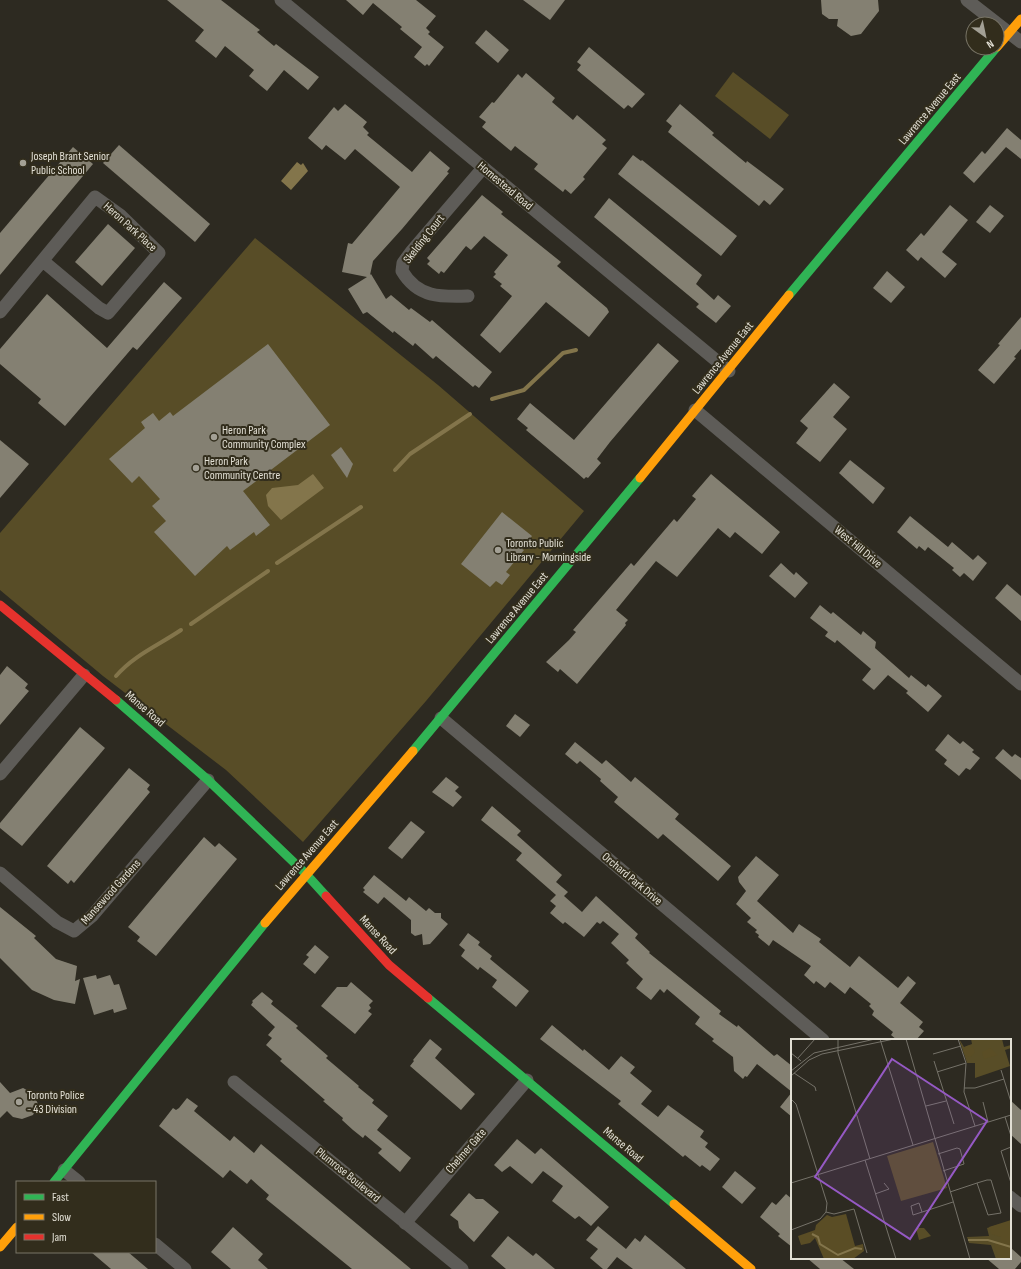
<svg xmlns="http://www.w3.org/2000/svg" width="1021" height="1269" font-family="'Sofia Sans Condensed',sans-serif">
<style>
.green{fill:#584d27}
.water{fill:#83754b}
.lines{fill:none;stroke-linecap:round;stroke-linejoin:round}
.stream{stroke:#83754b;stroke-width:4}
.building{fill:#848072}
.street{stroke:#5e5c58;stroke-width:13}
.fast{stroke:#30b455;stroke-width:9}
.slow{stroke:#ff9f0a;stroke-width:9}
.jam{stroke:#e5322d;stroke-width:9}
.poi-dot{fill:#a3a095;stroke:#322d1c;stroke-width:1.5}
.labels{text-anchor:middle;dominant-baseline:central;stroke-width:4;stroke-linejoin:round;paint-order:stroke}
.street-label{font-size:12px;fill:#e2dfd4;stroke:#322d1c}
.poi-label{font-size:12px;fill:#e2dfd4;stroke:#322d1c;text-anchor:start}
.inset-river{fill:none;stroke:#83754b;stroke-width:2}
.inset-road{fill:none;stroke:#757269;stroke-width:1}
.view{fill:#9559c4;fill-opacity:0.15;stroke:#9559c4;stroke-width:2}
.inset-edge{fill:none;stroke:#e2dfd4;stroke-width:2}
</style>
<rect width="100%" height="100%" fill="#2d2a21"/>
<g class="green">
<polygon points="733,72 789,115 770,139 715,96"/>
<polygon points="255,238 438,385 584,511 426,701 303,842 226,770 103,676 0,590 0,533"/>
</g>
<g class="water">
<polygon points="297,162 301,165 303,163 308,171 291,190 281,181"/>
<polygon points="313,474 324,488 281,520 268,506 266,495 272,488 298,485"/>
</g>
<g class="lines">
<g class="stream">
<polyline points="492,399 524,390 563,353 576,350"/>
<polyline points="395,470 410,454 470,414"/>
<polyline points="277,563 361,507"/>
<polyline points="191,624 268,571"/>
<path d="M116 676C134 655 159 645 181 630"/>
</g>
</g>
<g class="building">
<polygon points="167,0 221,0 260,30 257,32 274,46 276,44 319,77 308,90 284,70 267,91 249,76 254,70 225,46 216,58 195,41 204,30"/>
<polygon points="346,0 416,0 436,16 426,28 430,32 428,34 444,47 429,66 427,64 425,66 414,57 422,47 400,29 402,27 373,3 363,15"/>
<polygon points="523,0 565,0 550,20"/>
<polygon points="821,0 878,0 879,11 861,34 851,36 837,26 838,19 829,19 822,14"/>
<polygon points="486,30 509,50 498,63 475,43"/>
<polygon points="589,47 645,94 632,108 628,105 624,109 577,70 581,65 577,62"/>
<polygon points="526,73 555,98 552,102 573,120 577,115 606,140 602,144 607,148 583,177 585,179 571,194 565,189 563,192 534,169 538,164 520,150 515,146 511,151 482,127 486,122 479,117 492,102 494,103 518,74 522,78"/>
<polygon points="345,104 367,122 363,127 369,133 367,135 412,172 430,151 450,168 447,172 449,173 402,229 373,261 370,275 371,274 386,299 391,295 409,310 411,308 430,322 432,320 492,372 479,388 475,385 473,387 436,356 433,359 415,343 413,346 394,331 393,333 367,312 363,314 348,289 367,277 342,272 348,243 352,244 400,187 355,149 345,160 326,145 322,150 308,138 334,107 338,111"/>
<polygon points="680,104 714,133 712,135 746,163 747,161 784,189 770,205 764,200 759,206 668,132 672,126 666,121"/>
<polygon points="1007,128 1021,140 1021,159 1006,147 974,183 963,173 982,151 985,154"/>
<polygon points="119,145 210,224 195,242 103,163"/>
<polygon points="73,147 93,164 0,275 0,233"/>
<polygon points="633,155 641,161 642,160 737,236 721,256 618,174"/>
<polygon points="482,195 503,212 501,214 561,262 557,266 607,308 609,312 589,337 546,302 500,353 480,335 512,296 500,286 502,284 493,277 496,274 494,272 508,255 484,236 471,250 466,246 444,273 441,271 439,274 427,264 430,261 427,258"/>
<polygon points="609,198 702,275 696,284 714,300 718,295 731,306 716,323 696,307 699,304 594,217"/>
<polygon points="950,205 968,220 942,252 957,264 945,278 921,257 918,261 906,250 921,233 924,236"/>
<polygon points="990,205 1004,216 990,233 976,222"/>
<polygon points="108,224 135,248 102,286 75,262"/>
<polygon points="887,271 905,287 891,303 873,288"/>
<polygon points="164,282 182,298 137,350 133,347 65,426 38,403 41,399 0,364 0,349 47,294 107,348"/>
<polygon points="1021,317 1021,349 1014,357 1016,358 994,384 978,370 1000,345 998,344"/>
<polygon points="658,343 679,361 610,442 597,459 601,463 588,478 586,477 584,479 576,472 526,430 528,428 517,419 530,403 574,440"/>
<polygon points="268,344 330,425 243,491 270,525 256,536 254,532 230,550 227,546 195,576 154,532 166,521 152,506 160,499 139,476 132,483 109,459 145,428 141,422 153,413 159,421 170,412 173,416"/>
<polygon points="834,383 850,397 833,417 847,429 820,462 796,443 808,428 800,421"/>
<polygon points="0,440 29,464 0,498"/>
<polygon points="341,447 353,464 347,478 331,455"/>
<polygon points="850,460 885,488 873,504 839,473"/>
<polygon points="711,474 780,532 762,554 735,532 730,538 718,528 677,577 656,561 616,610 628,620 625,623 626,625 577,684 560,669 558,672 546,662 569,640 576,632 573,630 631,563 634,566 674,519 677,522 696,499 692,496"/>
<polygon points="502,512 532,536 522,549 524,550 506,572 510,575 502,585 496,581 490,587 461,564"/>
<polygon points="910,516 948,547 952,542 973,560 978,555 987,563 973,581 964,573 960,577 952,570 954,568 928,547 925,551 919,546 917,549 897,532"/>
<polygon points="781,563 794,575 796,572 808,583 795,598 769,576"/>
<polygon points="1007,584 1021,596 1021,621 995,598"/>
<polygon points="820,605 831,614 833,612 861,635 863,631 876,642 875,648 909,678 911,675 926,687 928,684 942,696 928,712 906,693 908,691 888,675 874,690 862,680 871,669 837,640 835,643 825,636 828,632 810,618"/>
<polygon points="7,666 28,684 25,688 29,691 0,725 0,675"/>
<polygon points="515,714 530,725 520,737 506,726"/>
<polygon points="80,727 105,748 22,846 0,828 0,823"/>
<polygon points="948,734 960,744 963,741 974,750 972,752 980,758 970,770 966,768 959,776 944,764 947,760 935,750"/>
<polygon points="575,742 602,764 606,760 631,782 635,777 679,814 675,819 731,866 718,881 663,834 658,839 614,802 618,797 600,781 601,779 580,761 577,764 565,754"/>
<polygon points="1003,749 1012,757 1015,754 1021,758 1021,780 995,758"/>
<polygon points="129,768 150,785 147,789 150,792 74,883 71,880 68,884 47,866"/>
<polygon points="446,777 459,787 455,791 462,797 453,807 432,792"/>
<polygon points="492,806 521,831 517,835 562,875 556,882 568,892 564,896 582,912 596,896 638,934 635,938 650,952 649,953 721,1011 719,1014 737,1027 738,1025 774,1056 777,1054 792,1066 792,1117 780,1107 792,1092 757,1064 747,1077 745,1076 743,1079 734,1071 733,1057 712,1041 714,1039 695,1024 700,1017 667,989 664,993 660,989 651,1000 636,988 643,979 626,963 629,960 611,943 619,934 603,921 600,924 597,922 584,937 565,922 563,924 550,913 556,906 550,901 556,895 516,860 522,853 481,820"/>
<polygon points="411,821 425,832 402,859 388,848"/>
<polygon points="204,837 215,847 219,843 237,859 156,956 137,941 140,937 128,927"/>
<polygon points="756,856 779,875 757,901 793,933 799,924 821,939 819,942 850,967 859,956 898,988 908,976 916,983 900,1003 923,1022 919,1027 924,1031 916,1040 897,1040 891,1035 893,1032 872,1015 874,1011 869,1006 871,1004 850,987 845,994 830,982 825,988 816,981 814,984 804,975 811,966 773,940 769,946 758,937 759,935 755,932 757,930 747,922 751,918 736,904 746,891 739,882 738,877"/>
<polygon points="374,875 406,901 409,897 426,911 429,908 435,913 441,913 441,918 448,924 430,944 423,945 422,934 415,936 411,933 411,920 384,897 378,904 363,892 365,890 363,888"/>
<polygon points="0,907 36,936 34,938 56,959 77,966 75,981 80,979 75,1004 54,1000 32,990 0,958"/>
<polygon points="468,933 480,942 478,945 492,956 490,959 529,991 516,1007 492,987 497,980 480,967 478,970 461,956 465,950 459,945"/>
<polygon points="315,945 329,957 315,974 303,964 309,957 306,955"/>
<polygon points="96,975 97,979 110,975 114,985 119,984 127,1009 114,1013 113,1009 94,1015 83,978"/>
<polygon points="351,982 373,1001 369,1005 371,1008 368,1011 372,1014 355,1034 321,1006 337,987 347,987"/>
<polygon points="262,992 273,1001 271,1004 298,1026 296,1028 328,1056 326,1058 359,1086 358,1087 374,1100 372,1103 388,1116 377,1130 411,1158 400,1172 378,1153 382,1149 365,1135 363,1138 353,1130 342,1120 343,1118 323,1101 325,1100 280,1061 282,1059 266,1045 272,1038 268,1035 275,1027 251,1005 253,1002 252,1001"/>
<polygon points="552,1025 583,1051 584,1049 609,1070 621,1056 635,1067 630,1073 652,1091 641,1104 658,1117 668,1105 704,1131 700,1137 708,1143 705,1147 720,1159 710,1171 702,1165 700,1167 685,1155 683,1157 618,1104 621,1101 540,1039"/>
<polygon points="430,1039 442,1049 435,1058 475,1094 461,1110 410,1066 414,1061 413,1060"/>
<polygon points="0,1082 10,1093 23,1088 33,1093 38,1104 33,1115 22,1119 13,1117 7,1111 0,1118"/>
<polygon points="187,1098 198,1106 194,1111 230,1141 234,1136 254,1153 261,1144 411,1269 352,1269 266,1199 269,1195 251,1179 247,1184 230,1170 223,1178 159,1126 173,1108 176,1110 179,1108"/>
<polygon points="1010,1100 1021,1110 1021,1144 1010,1134"/>
<polygon points="517,1139 535,1154 541,1148 609,1207 591,1226 579,1216 575,1219 552,1201 563,1186 543,1171 532,1184 510,1166 502,1172 494,1165"/>
<polygon points="735,1171 756,1188 742,1204 722,1187"/>
<polygon points="469,1193 476,1199 483,1199 499,1212 474,1242 459,1228 458,1221 450,1215"/>
<polygon points="786,1194 792,1199 792,1247 778,1236 780,1234 760,1217 772,1202 776,1205"/>
<polygon points="598,1226 626,1249 635,1238 640,1242 645,1235 686,1269 633,1269 617,1257 607,1269 603,1269 590,1258 598,1249 586,1240"/>
<polygon points="233,1227 263,1254 258,1260 268,1269 231,1269 211,1252"/>
<polygon points="508,1236 533,1256 536,1253 555,1269 506,1269 491,1256"/>
<polygon points="1012,1249 1021,1257 1021,1262 1015,1269 999,1269 986,1258 1010,1258 1010,1252"/>
<polygon points="91,1252 128,1252 148,1269 111,1269"/>
<polygon points="807,1258 840,1258 854,1269 820,1269"/>
</g>
<g class="lines">
<g class="street">
<polyline points="281,0 729,371"/>
<polyline points="967,0 1021,42"/>
<path d="M468 296C441 297 418 298 402 271L403 263 411 252 483 168"/>
<polyline points="0,312 95,197 120,215 159,253 108,313 99,308 43,261"/>
<polyline points="695,410 1021,684"/>
<polyline points="441,718 823,1040"/>
<polyline points="0,774 84,675"/>
<polyline points="0,873 57,922 74,931 92,916 208,780"/>
<polyline points="234,1082 462,1269"/>
<polyline points="64,1170 79,1182"/>
<polyline points="1010,1197 1021,1206"/>
<polyline points="405,1223 527,1080"/>
<polyline points="155,1244 185,1269"/>
</g>
<g class="fast">
<polyline points="789,295 996,48"/>
<polyline points="116,700 208,780 306,874 326,896"/>
<polyline points="413,751 640,478"/>
<polyline points="428,998 674,1204"/>
<polyline points="54,1182 265,923"/>
</g>
<g class="slow">
<polyline points="997,47 1021,19"/>
<polyline points="640,478 789,295"/>
<polyline points="265,923 413,751"/>
<polyline points="674,1204 751,1269"/>
<polyline points="0,1247 17,1227"/>
</g>
<g class="jam">
<polyline points="0,605 116,700"/>
<polyline points="326,896 389,965 428,998"/>
</g>
</g>
<g class="poi-dot">
<circle cx="23" cy="163" r="4"/>
<circle cx="214" cy="437" r="4"/>
<circle cx="196" cy="468" r="4"/>
<circle cx="498" cy="550" r="4"/>
<circle cx="19" cy="1102" r="4"/>
</g>
<g class="labels">
<g class="street-label">
<text transform="translate(930 109) rotate(-50)">Lawrence Avenue East</text>
<text transform="translate(505 186) rotate(40)">Homestead Road</text>
<text transform="translate(130 227) rotate(42)">Heron Park Place</text>
<text transform="translate(424 239) rotate(-52)">Skelding Court</text>
<text transform="translate(723 358) rotate(-51)">Lawrence Avenue East</text>
<text transform="translate(858 547) rotate(40)">West Hill Drive</text>
<text transform="translate(517 608) rotate(-50)">Lawrence Avenue East</text>
<text transform="translate(145 709) rotate(41)">Manse Road</text>
<text transform="translate(307 855) rotate(-49)">Lawrence Avenue East</text>
<text transform="translate(632 879) rotate(40)">Orchard Park Drive</text>
<text transform="translate(111 892) rotate(-48)">Mansewood Gardens</text>
<text transform="translate(378 935) rotate(47)">Manse Road</text>
<text transform="translate(623 1145) rotate(40)">Manse Road</text>
<text transform="translate(466 1151) rotate(-49)">Chelmer Gate</text>
<text transform="translate(348 1175) rotate(39)">Plumrose Boulevard</text>
</g>
<g class="poi-label">
<text x="31" y="156">Joseph Brant Senior<tspan x="31" dy="14">Public School</tspan></text>
<text x="222" y="430">Heron Park<tspan x="222" dy="14">Community Complex</tspan></text>
<text x="204" y="461">Heron Park<tspan x="204" dy="14">Community Centre</tspan></text>
<text x="506" y="543">Toronto Public<tspan x="506" dy="14">Library - Morningside</tspan></text>
<text x="27" y="1095">Toronto Police<tspan x="27" dy="14">- 43 Division</tspan></text>
</g>
</g>
<g transform="translate(791 1039)">
<rect width="220" height="220" fill="#2d2a21"/>
<path d="M168 0 173 8 181 5 180 0H211L213 8 220 6V9L214 11 219 27 184 39V24H176ZM142 103 156 149 110 162 96 117ZM220 182V220H205L200 206 178 204 176 198 198 197 196 189ZM125 189H133L140 197 128 201Z" fill="#584d27"/>
<path d="M172.5 12a5.5 5.5 0 1 1 11 0a5.5 5.5 0 1 1-11 0ZM199 9 207 16 193 20 191 13ZM55 175 64 207 72 205 73 212 62 220H33L24 199 19 204 10 206 7 197 24 191 25 186 36 176 41 178ZM220 181V218L207 220 203 205 210 201V198L200 195 198 188Z" fill="#5a4d25"/>
<path class="inset-river" d="M21 195 27 198 29 205 47 216 64 209 71 210M177 201H197L220 208"/>
<path class="inset-road" d="M47 0V14L79 120M89 0 122 106M115 0 179 220M167 0 175 24 173 53 184 87M0 14 10 22M142 15 170 7M7 19 24 0M143 22 163 85M210 31 220 63M0 32 23 14 84 0M146 33 175 24M3 34 24 48 25 52M0 37 18 21 31 15 103 0M173 49H184L213 40M0 60 5 65 36 164 35 173 29 180 0 191M192 63 197 83M135 67 155 62M214 78 220 97M220 108 210 112 220 144M147 115 166 109 169 110 173 125 152 132M74 121 105 220M0 144 220 76M159 153 186 144 196 141H200L210 174 197 176 186 144M84 155 98 150 93 144M35 173 43 175 63 170 76 214M131 173 128 164 120 167 122 176 162 163"/>
<path class="view" d="M101 20 196 82 119 200 24 138Z"/>
<rect width="220" height="220" class="inset-edge"/>
</g>
<rect x="16" y="1181" width="140" height="72" fill="#322d1c" stroke="#787466"/>
<rect x="24" y="1194" width="20" height="6" fill="#30b455" stroke="#787466"/>
<text x="52" y="1201" font-size="12" fill="#e2dfd4">Fast</text>
<rect x="24" y="1214" width="20" height="6" fill="#ff9f0a" stroke="#787466"/>
<text x="52" y="1221" font-size="12" fill="#e2dfd4">Slow</text>
<rect x="24" y="1234" width="20" height="6" fill="#e5322d" stroke="#787466"/>
<text x="52" y="1241" font-size="12" fill="#e2dfd4">Jam</text>
<g transform="translate(985 36) rotate(147)"><circle r="19" fill="#322d1c" stroke="#787466"/>
<path d="M0-3L7 15L0 10L-7 15Z" fill="#a3a095"/>
<text y="-6" font-size="11" font-weight="bold" text-anchor="middle" fill="#e2dfd4">N</text>
</g>
</svg>
